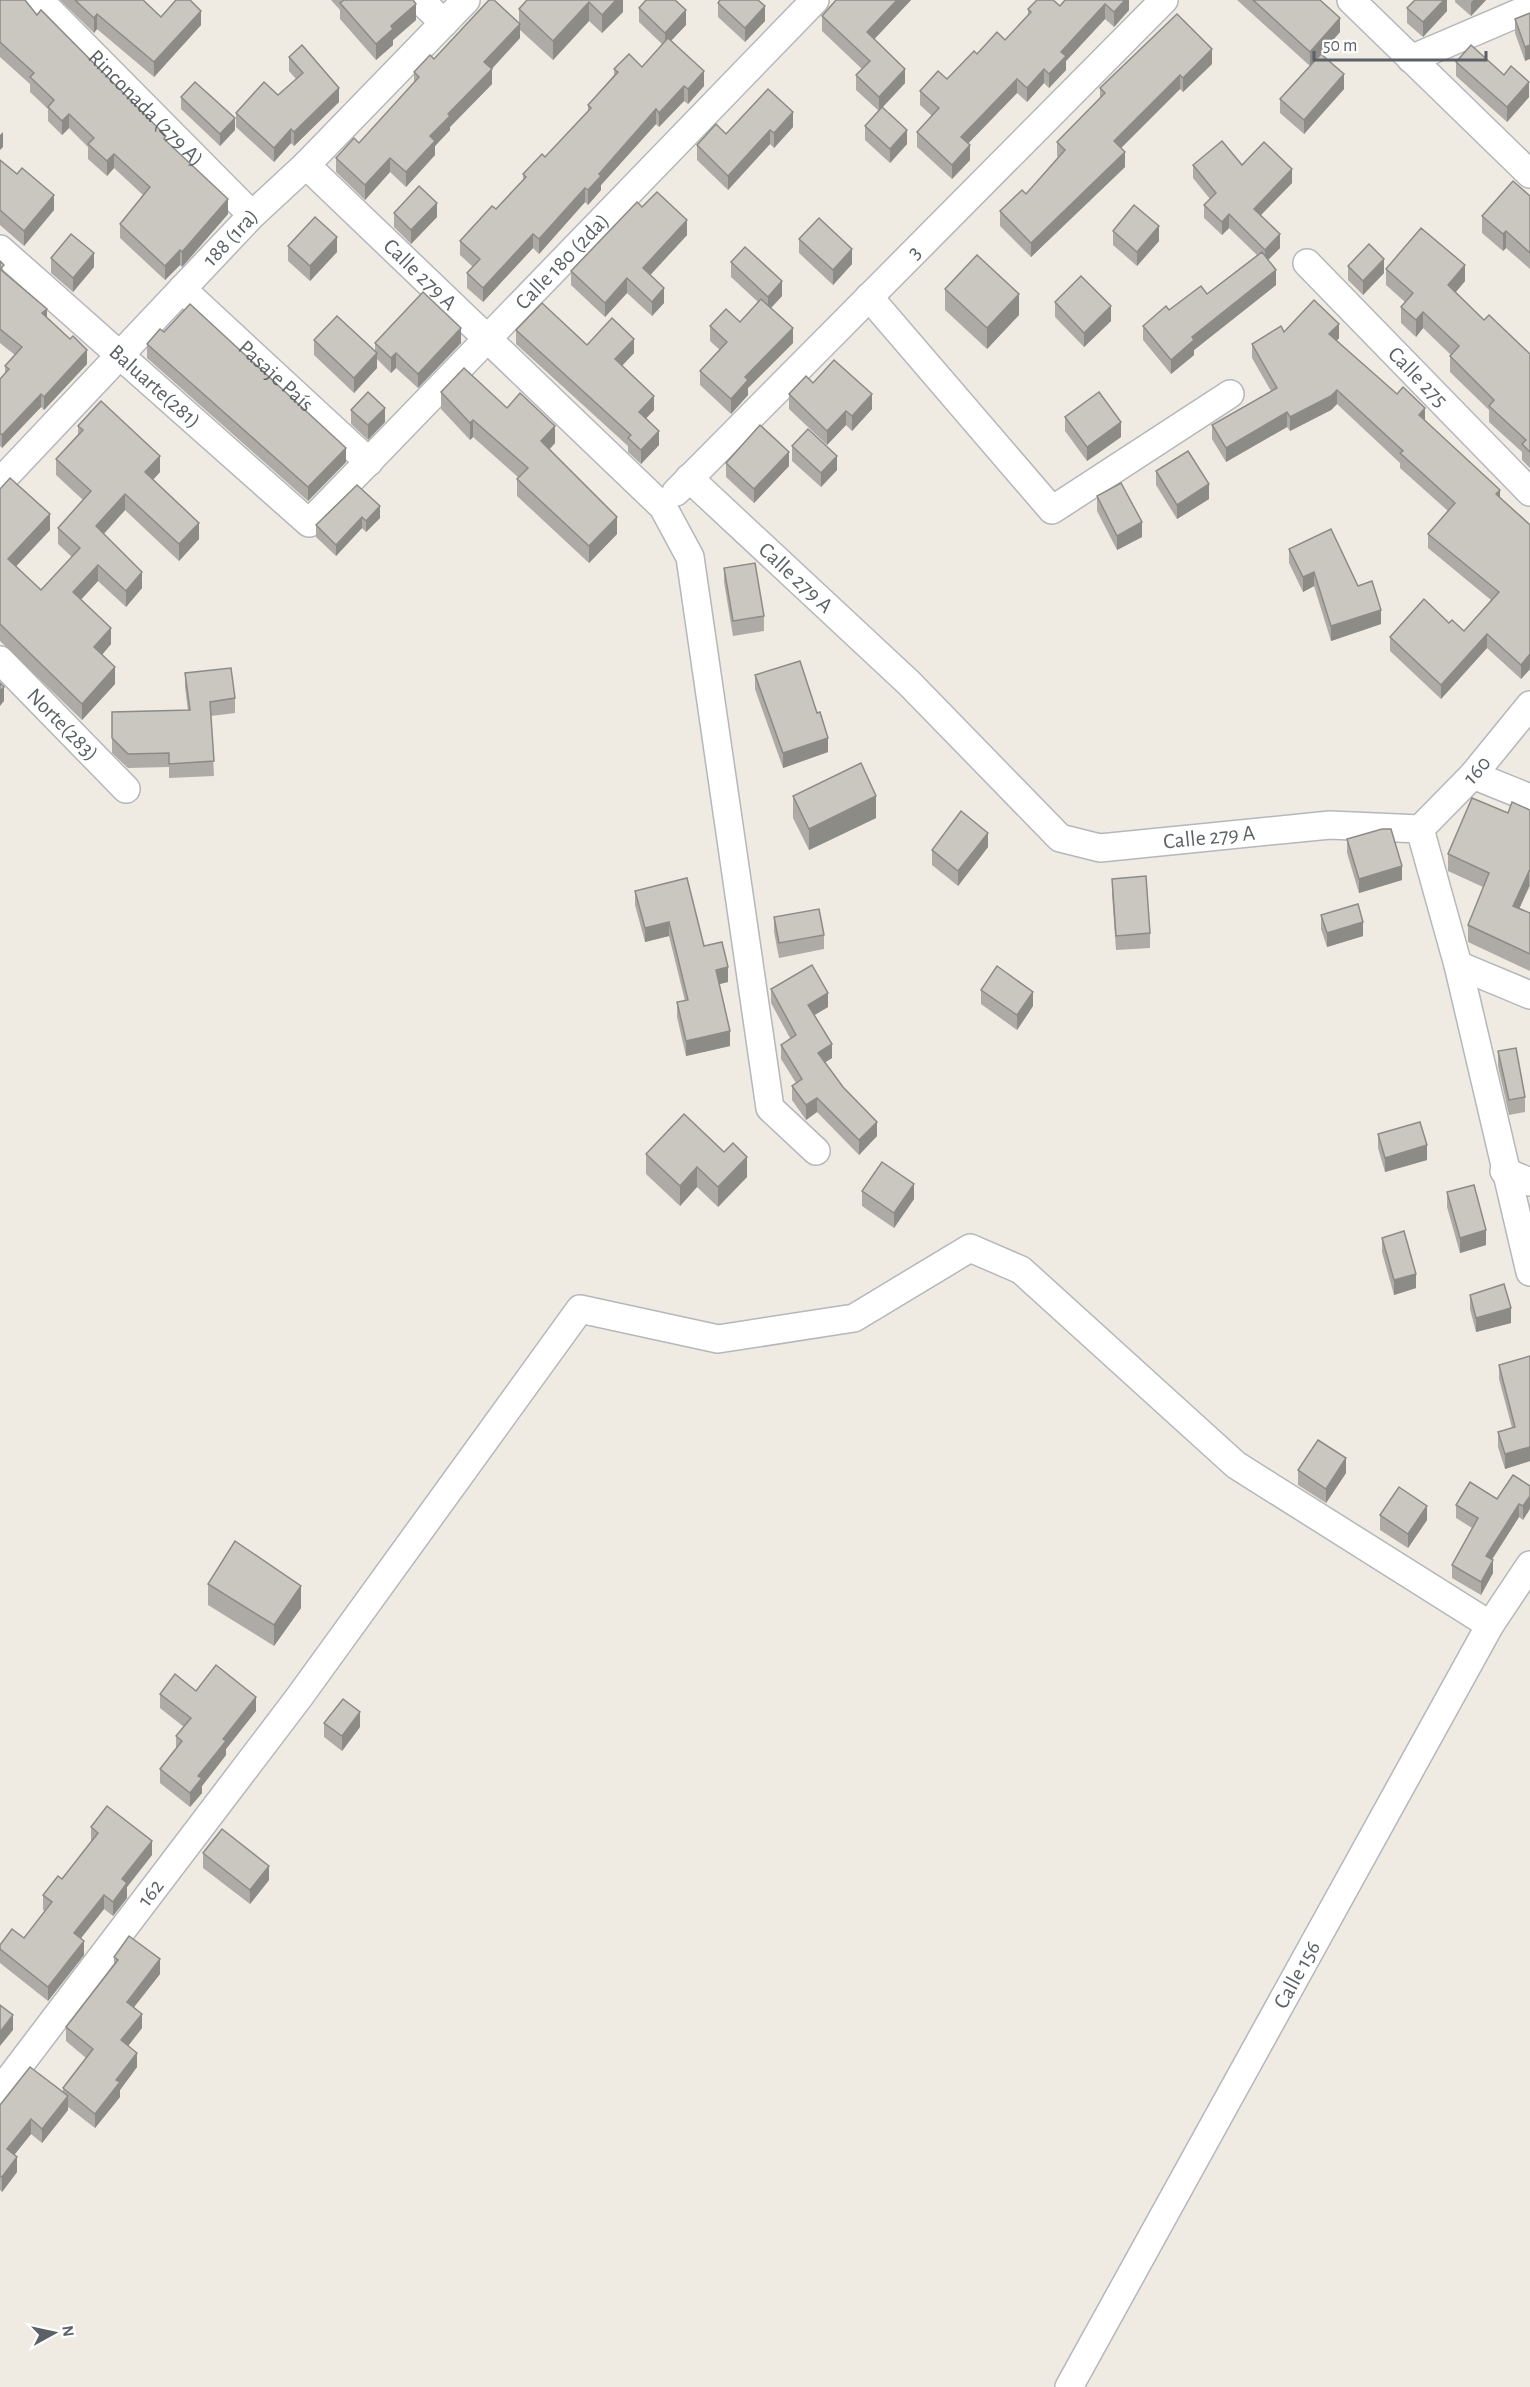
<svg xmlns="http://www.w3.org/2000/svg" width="1530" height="2387" font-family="'Alegreya Sans',sans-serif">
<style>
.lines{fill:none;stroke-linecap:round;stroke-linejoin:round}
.street-casing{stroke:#b4b7bb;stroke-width:30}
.street{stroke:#fff;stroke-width:27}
.wall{fill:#aeaaa5}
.shaded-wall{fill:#8d8b86}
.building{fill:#cac6c0;stroke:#8d8b86;stroke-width:1.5}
.labels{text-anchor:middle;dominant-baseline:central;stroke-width:5;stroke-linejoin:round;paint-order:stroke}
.street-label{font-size:22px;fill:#5b6165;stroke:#fff}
</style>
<rect width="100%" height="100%" fill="#efebe3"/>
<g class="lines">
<g class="street-casing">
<g id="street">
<path id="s1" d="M39 0 252 215"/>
<polyline points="420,0 444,23"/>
<polyline points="1351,0 1530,174"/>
<polyline points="1411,59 1530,8"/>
<path id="s2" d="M306 165 663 507 690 557 770 1108 816 1151"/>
<path id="s3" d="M0 249 309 523 815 0"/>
<path id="s4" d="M1307 263 1530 492"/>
<path id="s5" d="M182 289 369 462"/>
<polyline points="869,297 1052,510 1230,394"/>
<path id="s6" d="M689 478 909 683 1060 838 1100 848 1330 825 1420 829 1458 965 1530 1272"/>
<path id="s7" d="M0 482 252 215 306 165 466 0"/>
<path id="s8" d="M676 492 1164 0"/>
<path id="s9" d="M0 660 126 789"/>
<polyline points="1473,775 1530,798"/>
<path id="s10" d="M1420 829 1473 775 1530 705"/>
<polyline points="1458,965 1530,995"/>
<polyline points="1504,1171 1530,1182"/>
<path id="s11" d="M0 2091 300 1696 580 1309 718 1339 854 1318 970 1248 1021 1270 1236 1465 1490 1625"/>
<path id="s12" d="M1069 2387 1490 1625 1530 1565"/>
</g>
</g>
<use href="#street" class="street"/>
</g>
<g class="wall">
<polygon points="0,0 37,15 166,141 228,214 182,267 180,265 165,280 120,238 120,224 143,195 114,168 107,176 88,159 88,147 69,128 62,135 48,121 48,109 30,92 30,84 0,57"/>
<polygon points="60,0 143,0 161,17 201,25 154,77 97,29 94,33"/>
<polygon points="331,0 413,0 416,20 393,40 393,45 376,60 340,19 340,10"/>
<polygon points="527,0 623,0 623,12 602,33 589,21 553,60 520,30 520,38 492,69 492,84 450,127 450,130 435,146 435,155 406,187 390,172 365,200 336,172 336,158 359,143 414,83 414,72 434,59 519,23 519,9"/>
<polygon points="836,0 911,0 874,39 905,83 883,107 907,144 890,163 865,140 865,126 879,111 856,90 856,75 862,69 822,31 822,16"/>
<polygon points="1129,0 1129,10 1114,27 1105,19 1066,61 1066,70 1049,88 1044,83 1027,102 1017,93 968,143 970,160 952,179 917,147 917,132 932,116 920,105 920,91 947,79 977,54 1005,40 1028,16 1028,9"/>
<polygon points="1237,0 1320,0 1340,32 1321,54 1344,89 1304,134 1280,113 1280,99 1310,66"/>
<polygon points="1447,0 1447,11 1423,37 1407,23 1407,8"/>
<polygon points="1455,0 1486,0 1471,16 1455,2"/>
<polygon points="718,3 765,21 745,42 718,17"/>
<polygon points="639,8 686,25 671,41 704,86 688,104 684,101 659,127 656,124 601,185 601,190 588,205 585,202 539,254 533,248 483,302 467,288 467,273 473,267 460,255 460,241 496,209 523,180 523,174 545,157 588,112 588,105 614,75 614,69 642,67 662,44 639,22"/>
<polygon points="1530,13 1525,61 1515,33 1515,19"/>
<polygon points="289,57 339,102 294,146 291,143 274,162 236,127 236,113 278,95 296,79 289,71"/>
<polygon points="1456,62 1504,75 1529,97 1507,122 1456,76"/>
<polygon points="1212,64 1183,92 1180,89 1121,148 1125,167 1031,257 1000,226 1000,211 1026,194 1058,157 1057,156 1057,142 1100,99 1100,88"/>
<polygon points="181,97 235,130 220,146 181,109"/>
<polygon points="793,127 774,148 770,144 728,190 697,160 697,145 726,134"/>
<polygon points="0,160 54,210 24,246 0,225"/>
<polygon points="1193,165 1242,165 1292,183 1261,215 1280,248 1268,260 1276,285 1194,350 1194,355 1171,374 1143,340 1143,326 1169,310 1207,294 1257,255 1229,228 1222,235 1204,218 1204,205 1210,199 1193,178"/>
<polygon points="1530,196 1530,269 1506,248 1503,251 1482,233 1482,216"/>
<polygon points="642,207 687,235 650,275 664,303 652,316 627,293 605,317 571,285 571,271"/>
<polygon points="394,213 437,217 411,244 394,227"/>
<polygon points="1113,231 1159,241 1137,266 1113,245"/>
<polygon points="799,239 852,264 833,285 799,253"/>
<polygon points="288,246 337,252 310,281 288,261"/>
<polygon points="51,258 94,267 73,292 51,273"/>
<polygon points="0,261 4,272 47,318 87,364 44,410 41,407 2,448 0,446 0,379 5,373 5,366 15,355 0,343"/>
<polygon points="731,262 782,296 771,308 793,343 748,388 748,395 731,414 700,385 700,371 720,350 710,341 710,326 740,322 758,302 731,277"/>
<polygon points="1348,266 1384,273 1363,295 1348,280"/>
<polygon points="1386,269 1465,281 1456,292 1484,320 1530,354 1530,468 1522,460 1522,452 1489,422 1489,410 1450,372 1450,356 1451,355 1423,328 1416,337 1401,323 1401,307 1405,302 1386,285"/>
<polygon points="945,289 1019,315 987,349 945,310"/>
<polygon points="1055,302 1111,321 1084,347 1055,317"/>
<polygon points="516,330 587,345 634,353 622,366 654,410 646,418 659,445 641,464 628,452 628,446 516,344"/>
<polygon points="1284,332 1339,338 1337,341 1425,421 1500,498 1530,524 1530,669 1521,679 1487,648 1441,699 1390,651 1390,637 1449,623 1464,631 1491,600 1428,548 1428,534 1448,511 1400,468 1400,463 1337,404 1331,410 1290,431 1287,427 1226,462 1212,439 1212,425 1271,391 1252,358 1252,344"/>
<polygon points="314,340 375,352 375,343 461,343 418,388 396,368 391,373 377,359 377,368 354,393 314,355"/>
<polygon points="147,344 346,462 308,501 147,358"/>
<polygon points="813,383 872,409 852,431 846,425 827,445 789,409 789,394"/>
<polygon points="441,392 507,408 555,443 550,449 617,534 589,563 517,496 517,479 519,478 473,437 470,440 441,409"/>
<polygon points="351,410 385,422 368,440 351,424"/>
<polygon points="1065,417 1121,437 1087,461 1065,431"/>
<polygon points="78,426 160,472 153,480 199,539 179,561 125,510 104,534 142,588 126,607 98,581 81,600 111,644 102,655 115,684 82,720 0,641 0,489 50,530 16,566 41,590 72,557 58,544 58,528 83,500 56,475 56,459 78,434"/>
<polygon points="792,446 837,470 821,487 792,461"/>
<polygon points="726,463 789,466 754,503 726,477"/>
<polygon points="1156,471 1209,499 1177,519 1156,485"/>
<polygon points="357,485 380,518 366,532 362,528 336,556 316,537 316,525"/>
<polygon points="1097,496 1142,537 1117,550 1097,511"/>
<polygon points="1289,549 1358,586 1381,624 1331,641 1314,586 1303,592 1289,563"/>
<polygon points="724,568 764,616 764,631 733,636 724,582"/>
<polygon points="185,673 235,698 235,713 211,716 214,776 169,778 169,767 128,768 112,753 112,712 188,711 185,687"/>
<polygon points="755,675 817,713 828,752 783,768 755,689"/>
<polygon points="793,796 876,818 809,850 793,818"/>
<polygon points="1530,810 1530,886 1519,909 1530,913 1530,971 1468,942 1468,925 1483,887 1448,871 1448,854 1508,813"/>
<polygon points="1347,839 1402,880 1359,893 1347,853"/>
<polygon points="988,847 958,886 932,865 932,850"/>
<polygon points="1112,879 1150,933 1150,948 1116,950 1112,893"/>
<polygon points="635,891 704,946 728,982 719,984 730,1046 686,1056 677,1017 677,1002 685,1001 669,936 645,942 635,905"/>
<polygon points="1321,915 1363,936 1327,947 1321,929"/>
<polygon points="774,917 824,935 824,949 779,958 774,932"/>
<polygon points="771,989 828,1007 814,1015 832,1058 825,1062 877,1136 859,1155 817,1112 806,1120 792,1100 792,1086 796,1083 781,1059 781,1045 790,1038 771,1003"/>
<polygon points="981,990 1033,1006 1017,1030 981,1004"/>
<polygon points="1498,1051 1525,1097 1525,1112 1509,1115 1498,1066"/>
<polygon points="1378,1134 1427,1160 1385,1172 1378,1148"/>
<polygon points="646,1154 747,1177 718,1207 697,1187 680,1206 646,1174"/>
<polygon points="862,1191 914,1199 894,1228 862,1206"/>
<polygon points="1447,1192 1486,1245 1460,1253 1447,1207"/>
<polygon points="1382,1238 1416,1288 1394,1295 1382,1252"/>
<polygon points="1470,1295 1511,1323 1476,1332 1470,1309"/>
<polygon points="1530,1356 1530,1461 1505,1469 1498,1447 1498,1432 1512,1428 1499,1379 1499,1365"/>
<polygon points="1298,1470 1346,1473 1326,1503 1298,1485"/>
<polygon points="1530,1486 1523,1520 1519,1517 1492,1559 1493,1573 1481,1595 1452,1578 1452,1565 1472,1528 1456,1518 1456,1505 1497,1499"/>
<polygon points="1380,1515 1427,1520 1408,1548 1380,1530"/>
<polygon points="208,1584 301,1608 274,1646 208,1605"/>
<polygon points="196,1691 256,1711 226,1749 226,1755 202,1786 202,1793 190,1807 160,1783 160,1769 176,1748 176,1736 184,1727 160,1708 160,1694"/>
<polygon points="324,1723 360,1727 342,1751 324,1737"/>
<polygon points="91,1827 152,1855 127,1887 127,1898 113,1916 104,1909 81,1938 84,1955 48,2001 0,1963 0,1945 24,1938 45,1911 43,1910 43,1895 62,1879 91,1842"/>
<polygon points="203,1853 269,1880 250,1904 203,1868"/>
<polygon points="114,1957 160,1974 134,2007 142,2028 128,2046 137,2067 120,2090 120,2097 95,2128 68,2107 68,2110 42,2143 31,2134 14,2155 17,2172 2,2192 0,2190 0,2105 63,2092 63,2088 86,2058 66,2041 66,2027 114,1967"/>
</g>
<g class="shaded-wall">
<polygon points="616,0 623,0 623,12 602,33 602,15"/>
<polygon points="897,0 911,0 867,47 867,32"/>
<polygon points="1125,0 1129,0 1129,10 1114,27 1114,12"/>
<polygon points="1444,0 1447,0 1447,11 1423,37 1423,22"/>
<polygon points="1473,0 1486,0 1471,16 1471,3"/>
<polygon points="589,2 589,21 553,60 553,41"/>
<polygon points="416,4 416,20 393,40 393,45 376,60 376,44 391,26"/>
<polygon points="1105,4 1105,19 1066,61 1066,70 1049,88 1049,74 1061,52"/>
<polygon points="765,6 765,21 745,42 745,28"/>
<polygon points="686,10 686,25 665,47 665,33"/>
<polygon points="201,11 201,25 154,77 154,62"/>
<polygon points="97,14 97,29 94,33 94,18"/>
<polygon points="1340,18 1340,32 1310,66 1310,52"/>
<polygon points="520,24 520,38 484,77 484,62"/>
<polygon points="1530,45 1530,59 1525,61 1525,47"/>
<polygon points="1212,49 1212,64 1183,92 1183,78"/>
<polygon points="492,69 492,84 450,127 450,130 435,146 435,155 406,187 406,172 430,136 448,114"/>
<polygon points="905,69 905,83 879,111 879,97"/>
<polygon points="1044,69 1044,83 1027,102 1027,88"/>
<polygon points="704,71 704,86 688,104 688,89"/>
<polygon points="1344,74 1344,89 1304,134 1304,120"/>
<polygon points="1180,75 1180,89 1114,155 1114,141"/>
<polygon points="1017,79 1017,93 961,151 961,137"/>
<polygon points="1529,82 1529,97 1507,122 1507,107"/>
<polygon points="684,86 684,101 659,127 659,113"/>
<polygon points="339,88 339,102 294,146 294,132"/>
<polygon points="656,109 656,124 601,185 601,190 588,205 588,190 599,174"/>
<polygon points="793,112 793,127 774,148 774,133"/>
<polygon points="69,114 69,128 62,135 62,121"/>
<polygon points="235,118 235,130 220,146 220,134"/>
<polygon points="291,129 291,143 274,162 274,148"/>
<polygon points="770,130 770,144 728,190 728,176"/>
<polygon points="907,130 907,144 890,163 890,149"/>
<polygon points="3,132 3,147 0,150 0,135"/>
<polygon points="970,145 970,160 952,179 952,165"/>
<polygon points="1125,152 1125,167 1031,257 1031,243"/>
<polygon points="114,154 114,168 107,176 107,161"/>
<polygon points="390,158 390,172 365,200 365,185"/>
<polygon points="1292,169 1292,183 1254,222 1254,209"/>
<polygon points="585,188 585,202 539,254 539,239"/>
<polygon points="54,195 54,210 24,246 24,231"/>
<polygon points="228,199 228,214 182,267 182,252"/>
<polygon points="437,203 437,217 411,244 411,230"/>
<polygon points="1229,214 1229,228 1222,235 1222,222"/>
<polygon points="687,220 687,235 643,283 643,268"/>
<polygon points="1159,226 1159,241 1137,266 1137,252"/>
<polygon points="1506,231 1506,248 1503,251 1503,234"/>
<polygon points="533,234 533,248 483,302 483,288"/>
<polygon points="1280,234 1280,248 1265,263 1265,250"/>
<polygon points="337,237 337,252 310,281 310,266"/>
<polygon points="852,249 852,264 833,285 833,270"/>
<polygon points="180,250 180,265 165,280 165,266"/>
<polygon points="94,253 94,267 73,292 73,278"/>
<polygon points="1384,259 1384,273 1363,295 1363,281"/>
<polygon points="1465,265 1465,281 1448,301 1448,285"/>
<polygon points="1276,270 1276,285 1194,350 1194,355 1171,374 1171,360 1192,337"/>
<polygon points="627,278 627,293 605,317 605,303"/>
<polygon points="782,281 782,296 768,311 768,297"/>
<polygon points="664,288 664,303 652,316 652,302"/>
<polygon points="1019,294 1019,315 987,349 987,328"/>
<polygon points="1111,306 1111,321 1084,347 1084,333"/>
<polygon points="47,309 47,322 42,313"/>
<polygon points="1423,312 1423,328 1416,337 1416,320"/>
<polygon points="1339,324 1339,338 1329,349 1329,334"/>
<polygon points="461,328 461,343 418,388 418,374"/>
<polygon points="793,328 793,343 748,388 748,395 731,414 731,399 745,377"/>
<polygon points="634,339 634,353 615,373 615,359"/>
<polygon points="87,350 87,364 44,410 44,397"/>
<polygon points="377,353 377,368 354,393 354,378"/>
<polygon points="396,353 396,368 391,373 391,358"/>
<polygon points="1337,390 1337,404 1331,410 1290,431 1290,417"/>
<polygon points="41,394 41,407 2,448 2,435"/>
<polygon points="872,394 872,409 852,431 852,416"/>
<polygon points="654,396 654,410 639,426 639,412"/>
<polygon points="385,408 385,422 368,440 368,425"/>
<polygon points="1425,408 1425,422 1419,415"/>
<polygon points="846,411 846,425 827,445 827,431"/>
<polygon points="1287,412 1287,427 1226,462 1226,448"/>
<polygon points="473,420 473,437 470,440 470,423"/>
<polygon points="1121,422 1121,437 1087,461 1087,447"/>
<polygon points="555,426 555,443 541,458 541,441"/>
<polygon points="659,431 659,445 641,464 641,450"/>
<polygon points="346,448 346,462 308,501 308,487"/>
<polygon points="789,452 789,466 754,503 754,489"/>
<polygon points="160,456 160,472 145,488 145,472"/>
<polygon points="837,456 837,470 821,487 821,473"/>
<polygon points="1209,484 1209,499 1177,519 1177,505"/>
<polygon points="1500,490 1500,504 1496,494"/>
<polygon points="125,494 125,510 96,542 96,526"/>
<polygon points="380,506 380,518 366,532 366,521"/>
<polygon points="50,514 50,530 8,575 8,559"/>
<polygon points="362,517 362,528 336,556 336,545"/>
<polygon points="617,517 617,534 589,563 589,546"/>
<polygon points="1142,522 1142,537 1117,550 1117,536"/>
<polygon points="199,523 199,539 179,561 179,544"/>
<polygon points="98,565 98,581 73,608 73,592"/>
<polygon points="142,572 142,588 126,607 126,591"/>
<polygon points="1314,572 1314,586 1303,592 1303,577"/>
<polygon points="1381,610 1381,624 1331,641 1331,626"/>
<polygon points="111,628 111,644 94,664 94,647"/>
<polygon points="1487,634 1487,648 1441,699 1441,685"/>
<polygon points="1530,654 1530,669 1521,679 1521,665"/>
<polygon points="115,667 115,684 82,720 82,704"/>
<polygon points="4,687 4,701 0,706 0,691"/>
<polygon points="828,738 828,752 783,768 783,753"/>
<polygon points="876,796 876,818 809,850 809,829"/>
<polygon points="988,833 988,847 958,886 958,871"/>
<polygon points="1402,866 1402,880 1359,893 1359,879"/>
<polygon points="1529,869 1529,886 1513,923 1513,906"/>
<polygon points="669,922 669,936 645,942 645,928"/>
<polygon points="1363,922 1363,936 1327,947 1327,933"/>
<polygon points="728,967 728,982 716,985 716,970"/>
<polygon points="1033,992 1033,1006 1017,1030 1017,1015"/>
<polygon points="828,993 828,1007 808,1019 808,1005"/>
<polygon points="730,1031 730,1046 686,1056 686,1041"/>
<polygon points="832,1044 832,1058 818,1067 818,1053"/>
<polygon points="817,1098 817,1112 806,1120 806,1105"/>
<polygon points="877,1122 877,1136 859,1155 859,1140"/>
<polygon points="1427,1145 1427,1160 1385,1172 1385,1158"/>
<polygon points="747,1157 747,1177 718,1207 718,1187"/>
<polygon points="697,1167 697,1187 680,1206 680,1186"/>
<polygon points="914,1184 914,1199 894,1228 894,1213"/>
<polygon points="1486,1230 1486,1245 1460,1253 1460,1238"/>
<polygon points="1416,1274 1416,1288 1394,1295 1394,1280"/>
<polygon points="1511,1308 1511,1323 1476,1332 1476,1318"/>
<polygon points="1530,1447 1530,1461 1505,1469 1505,1454"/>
<polygon points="1346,1458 1346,1473 1326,1503 1326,1489"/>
<polygon points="1530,1496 1530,1509 1523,1520 1523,1506"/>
<polygon points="1519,1504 1519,1517 1486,1569 1486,1556"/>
<polygon points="1427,1506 1427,1520 1408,1548 1408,1534"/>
<polygon points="1493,1560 1493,1573 1481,1595 1481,1582"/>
<polygon points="301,1586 301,1608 274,1646 274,1625"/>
<polygon points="256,1697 256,1711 226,1749 226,1755 202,1786 202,1793 190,1807 190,1793 198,1776 223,1739"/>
<polygon points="360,1712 360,1727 342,1751 342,1736"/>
<polygon points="152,1841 152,1855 127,1887 127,1898 113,1916 113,1902 122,1879"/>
<polygon points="269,1866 269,1880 250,1904 250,1890"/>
<polygon points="104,1895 104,1909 74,1947 74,1933"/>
<polygon points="84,1941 84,1955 48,2001 48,1987"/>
<polygon points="160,1959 160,1974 127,2016 127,2002"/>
<polygon points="142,2014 142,2028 121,2055 121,2040"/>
<polygon points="13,2015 13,2030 0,2046 0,2032"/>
<polygon points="137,2053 137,2067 120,2090 120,2097 95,2128 95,2114 116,2080"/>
<polygon points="68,2096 68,2110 42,2143 42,2129"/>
<polygon points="31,2119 31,2134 7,2164 7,2149"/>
<polygon points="17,2157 17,2172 2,2192 2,2177"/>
</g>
<g class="building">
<polygon points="0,0 25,0 37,15 41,10 166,136 164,139 228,199 182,252 180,250 165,266 120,224 150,187 114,154 107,161 88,144 94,138 69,114 62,121 48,107 54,100 30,77 34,73 0,42"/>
<polygon points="75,0 143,0 161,17 176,0 190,0 201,11 154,62 97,14 94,18"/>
<polygon points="344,0 413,0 416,4 391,26 393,29 376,44 340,3"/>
<polygon points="489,0 494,0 520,24 484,62 492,69 448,114 450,116 430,136 435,141 406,172 390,158 365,185 336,158 354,138 359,143 419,77 414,72 430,55 434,59"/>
<polygon points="527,0 616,0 602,15 589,2 553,41 519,9"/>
<polygon points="646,0 675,0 686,10 665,33 639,8"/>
<polygon points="720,0 758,0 765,6 745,28 718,3"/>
<polygon points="836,0 897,0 867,32 905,69 879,97 856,75 870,61 822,16"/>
<polygon points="1037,0 1053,0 1060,6 1065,0 1125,0 1114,12 1105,4 1061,52 1066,56 1049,74 1044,69 1027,88 1017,79 961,137 970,145 952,165 917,132 939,108 920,91 938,71 947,79 974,51 977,54 997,32 1005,40 1031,12 1028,9"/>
<polygon points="1253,0 1320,0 1340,18 1310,52"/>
<polygon points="1415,0 1444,0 1423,22 1407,8"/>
<polygon points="1530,13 1530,45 1525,47 1515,19"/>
<polygon points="1177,14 1212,49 1183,78 1180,75 1114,141 1125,152 1031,243 1000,211 1022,190 1026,194 1065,150 1057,142 1105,93 1100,88"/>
<polygon points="668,38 704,71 688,89 684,86 659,113 656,109 599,174 601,176 588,190 585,188 539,239 533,234 483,288 467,273 480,259 460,241 492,206 496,209 526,177 523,174 542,154 545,157 591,108 588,105 618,72 614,69 629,54 642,67"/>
<polygon points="302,45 339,88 294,132 291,129 274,148 236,113 264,82 278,95 303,73 289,57"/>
<polygon points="1471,45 1504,75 1511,66 1529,82 1507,107 1456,62"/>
<polygon points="1321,54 1344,74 1304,120 1280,99"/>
<polygon points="195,82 235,118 220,134 181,97"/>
<polygon points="768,89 793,112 774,133 770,130 728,176 697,145 716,124 726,134"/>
<polygon points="882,107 907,130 890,149 865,126"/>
<polygon points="1222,141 1242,165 1264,142 1292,169 1254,209 1280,234 1265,250 1229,214 1222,222 1204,205 1216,193 1193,165"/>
<polygon points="0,160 17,174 22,168 54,195 24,231 0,210"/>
<polygon points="1513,181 1530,196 1530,253 1506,231 1503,234 1482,216"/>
<polygon points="419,186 437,203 411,230 394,213"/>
<polygon points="657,192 687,220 643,268 664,288 652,302 627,278 605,303 571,271 637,202 642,207"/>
<polygon points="1134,205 1159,226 1137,252 1113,231"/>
<polygon points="315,217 337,237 310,266 288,246"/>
<polygon points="819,218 852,249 833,270 799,239"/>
<polygon points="1421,228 1465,265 1448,285 1484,320 1489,315 1530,354 1530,452 1522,444 1526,440 1489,406 1494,400 1450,356 1459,346 1423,312 1416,320 1401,307 1413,293 1386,269"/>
<polygon points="71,234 94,253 73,278 51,258"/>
<polygon points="1369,244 1384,259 1363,281 1348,266"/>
<polygon points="745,247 782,281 768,297 731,262"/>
<polygon points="1262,252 1276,270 1192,337 1194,340 1171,360 1143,326 1166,306 1169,310 1201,286 1207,294"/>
<polygon points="977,255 1019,294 987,328 945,289"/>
<polygon points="0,261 4,265 0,269"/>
<polygon points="0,269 47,309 42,313 70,339 73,336 87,350 44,397 41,394 2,435 0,433 0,379 9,369 5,366 22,347 0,329"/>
<polygon points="1081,276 1111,306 1084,333 1055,302"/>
<polygon points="423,292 461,328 418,374 396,353 391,358 375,343"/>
<polygon points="761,299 793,328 745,377 748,380 731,399 700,371 727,342 710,326 726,309 740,322"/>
<polygon points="1314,300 1339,324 1329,334 1397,394 1403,387 1425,408 1419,415 1500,490 1496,494 1530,525 1530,654 1521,665 1487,634 1441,685 1390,637 1424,599 1449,623 1452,620 1464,631 1499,592 1428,534 1455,503 1400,453 1403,451 1337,390 1331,396 1290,417 1287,412 1226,448 1212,425 1277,388 1252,344 1281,326 1284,332"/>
<polygon points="542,303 587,345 612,318 634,339 615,359 654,396 639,412 659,431 641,450 628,438 631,435 516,330"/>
<polygon points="190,304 346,448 308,487 147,344 160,329 164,332"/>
<polygon points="337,316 377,353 354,378 314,340"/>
<polygon points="834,360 872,394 852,416 846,411 827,431 789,394 806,376 813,383"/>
<polygon points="464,368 507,408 520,393 555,426 541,441 617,517 589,546 517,479 528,468 473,420 470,423 441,392"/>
<polygon points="368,392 385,408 368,425 351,410"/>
<polygon points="1099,392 1121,422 1087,447 1065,417"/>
<polygon points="101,401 160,456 145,472 199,523 179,544 125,494 96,526 142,572 126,591 98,565 73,592 111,628 94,647 115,667 82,704 0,624 0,489 10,478 50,514 8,559 41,590 80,548 58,528 91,491 56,459 83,430 78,426"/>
<polygon points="760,425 789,452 754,489 726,463"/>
<polygon points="808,429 837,456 821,473 792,446"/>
<polygon points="1188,451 1209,484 1177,505 1156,471"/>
<polygon points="1121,483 1142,522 1117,536 1097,496"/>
<polygon points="357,485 380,506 366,521 362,517 336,545 316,525"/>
<polygon points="1331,529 1358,586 1372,581 1381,610 1331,626 1314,572 1303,577 1289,549"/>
<polygon points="755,563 764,616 733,621 724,568"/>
<polygon points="800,661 817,713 820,712 828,738 783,753 755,675"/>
<polygon points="231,668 235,698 210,702 214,761 169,764 169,753 128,754 112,738 112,712 190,710 185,673"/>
<polygon points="0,683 4,687 0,691"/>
<polygon points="861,763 876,796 809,829 793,796"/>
<polygon points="1472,798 1508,813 1512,802 1530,810 1530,869 1513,906 1530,913 1530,954 1468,925 1489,873 1448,854"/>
<polygon points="961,811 988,833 958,871 932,850"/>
<polygon points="1382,829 1391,829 1402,866 1359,879 1347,839"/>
<polygon points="1146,876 1150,933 1116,936 1112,879"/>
<polygon points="687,878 704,946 722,942 728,967 716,970 730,1031 686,1041 677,1002 688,1000 669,922 645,928 635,891"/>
<polygon points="1358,904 1363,922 1327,933 1321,915"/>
<polygon points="819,909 824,935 779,943 774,917"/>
<polygon points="812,965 828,993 808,1005 832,1044 818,1053 843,1087 877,1122 859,1140 817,1098 806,1105 792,1086 802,1079 781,1045 796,1035 771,989"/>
<polygon points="997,966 1033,992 1017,1015 981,990"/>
<polygon points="1516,1048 1525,1097 1509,1100 1498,1051"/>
<polygon points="684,1114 724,1152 733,1143 747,1157 718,1187 697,1167 680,1186 646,1154"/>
<polygon points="1420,1122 1427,1145 1385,1158 1378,1134"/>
<polygon points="882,1162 914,1184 894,1213 862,1191"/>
<polygon points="1474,1185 1486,1230 1460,1238 1447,1192"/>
<polygon points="1404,1231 1416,1274 1394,1280 1382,1238"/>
<polygon points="1504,1284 1511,1308 1476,1318 1470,1295"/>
<polygon points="1530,1356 1530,1447 1505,1454 1498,1432 1515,1427 1499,1365"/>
<polygon points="1318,1440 1346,1458 1326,1489 1298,1470"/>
<polygon points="1513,1475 1530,1486 1530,1496 1523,1506 1519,1504 1486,1556 1493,1560 1481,1582 1452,1565 1478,1518 1456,1505 1470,1482 1497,1499"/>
<polygon points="1399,1487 1427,1506 1408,1534 1380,1515"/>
<polygon points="235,1541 301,1586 274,1625 208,1584"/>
<polygon points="216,1665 256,1697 223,1739 226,1741 198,1776 202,1778 190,1793 160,1769 182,1741 176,1736 191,1718 160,1694 175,1674 196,1691"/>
<polygon points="343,1699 360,1712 342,1736 324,1723"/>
<polygon points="107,1806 152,1841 122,1879 127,1883 113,1902 104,1895 74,1933 84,1941 48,1987 0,1949 0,1945 12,1929 24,1938 52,1902 43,1895 58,1876 62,1879 98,1833 91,1827"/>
<polygon points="222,1829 269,1866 250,1890 203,1853"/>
<polygon points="129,1936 160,1959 127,2002 142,2014 121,2040 137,2053 116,2080 120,2082 95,2114 63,2088 93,2049 66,2027 118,1960 114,1957"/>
<polygon points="0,2005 13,2015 0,2032"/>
<polygon points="30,2067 68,2096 42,2129 31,2119 7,2149 17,2157 2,2177 0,2176 0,2105"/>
</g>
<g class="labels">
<g class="street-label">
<text stroke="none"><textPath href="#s1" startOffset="152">Rinconada (279 A)</textPath></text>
<text stroke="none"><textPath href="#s7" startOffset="336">188 (1ra)</textPath></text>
<text stroke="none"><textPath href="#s8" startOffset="338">3</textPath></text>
<text stroke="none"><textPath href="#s3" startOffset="777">Calle 180 (2da)</textPath></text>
<text stroke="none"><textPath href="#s2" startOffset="158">Calle 279 A</textPath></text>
<text stroke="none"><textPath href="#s5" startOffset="128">Pasaje País</textPath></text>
<text stroke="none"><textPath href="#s4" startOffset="159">Calle 275</textPath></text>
<text stroke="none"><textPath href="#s3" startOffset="207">Baluarte(281)</textPath></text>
<text stroke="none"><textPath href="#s6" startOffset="146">Calle 279 A</textPath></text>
<text stroke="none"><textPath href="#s9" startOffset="90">Norte(283)</textPath></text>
<text stroke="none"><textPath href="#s10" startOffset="82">160</textPath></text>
<text stroke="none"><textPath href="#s6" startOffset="668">Calle 279 A</textPath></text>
<text stroke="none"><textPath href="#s11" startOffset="249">162</textPath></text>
<text stroke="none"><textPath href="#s12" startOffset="471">Calle 156</textPath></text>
</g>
</g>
<g transform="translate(54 2333) rotate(82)" stroke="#ffffff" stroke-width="4.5" paint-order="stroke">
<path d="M0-4.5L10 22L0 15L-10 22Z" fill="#5b6165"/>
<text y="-9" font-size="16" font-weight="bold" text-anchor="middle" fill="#5b6165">N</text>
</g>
<path d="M1314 51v9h172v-9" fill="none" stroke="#5b6165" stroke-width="3"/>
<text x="1323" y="51" font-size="18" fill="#5b6165" stroke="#ffffff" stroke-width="4.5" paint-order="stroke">50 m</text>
</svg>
